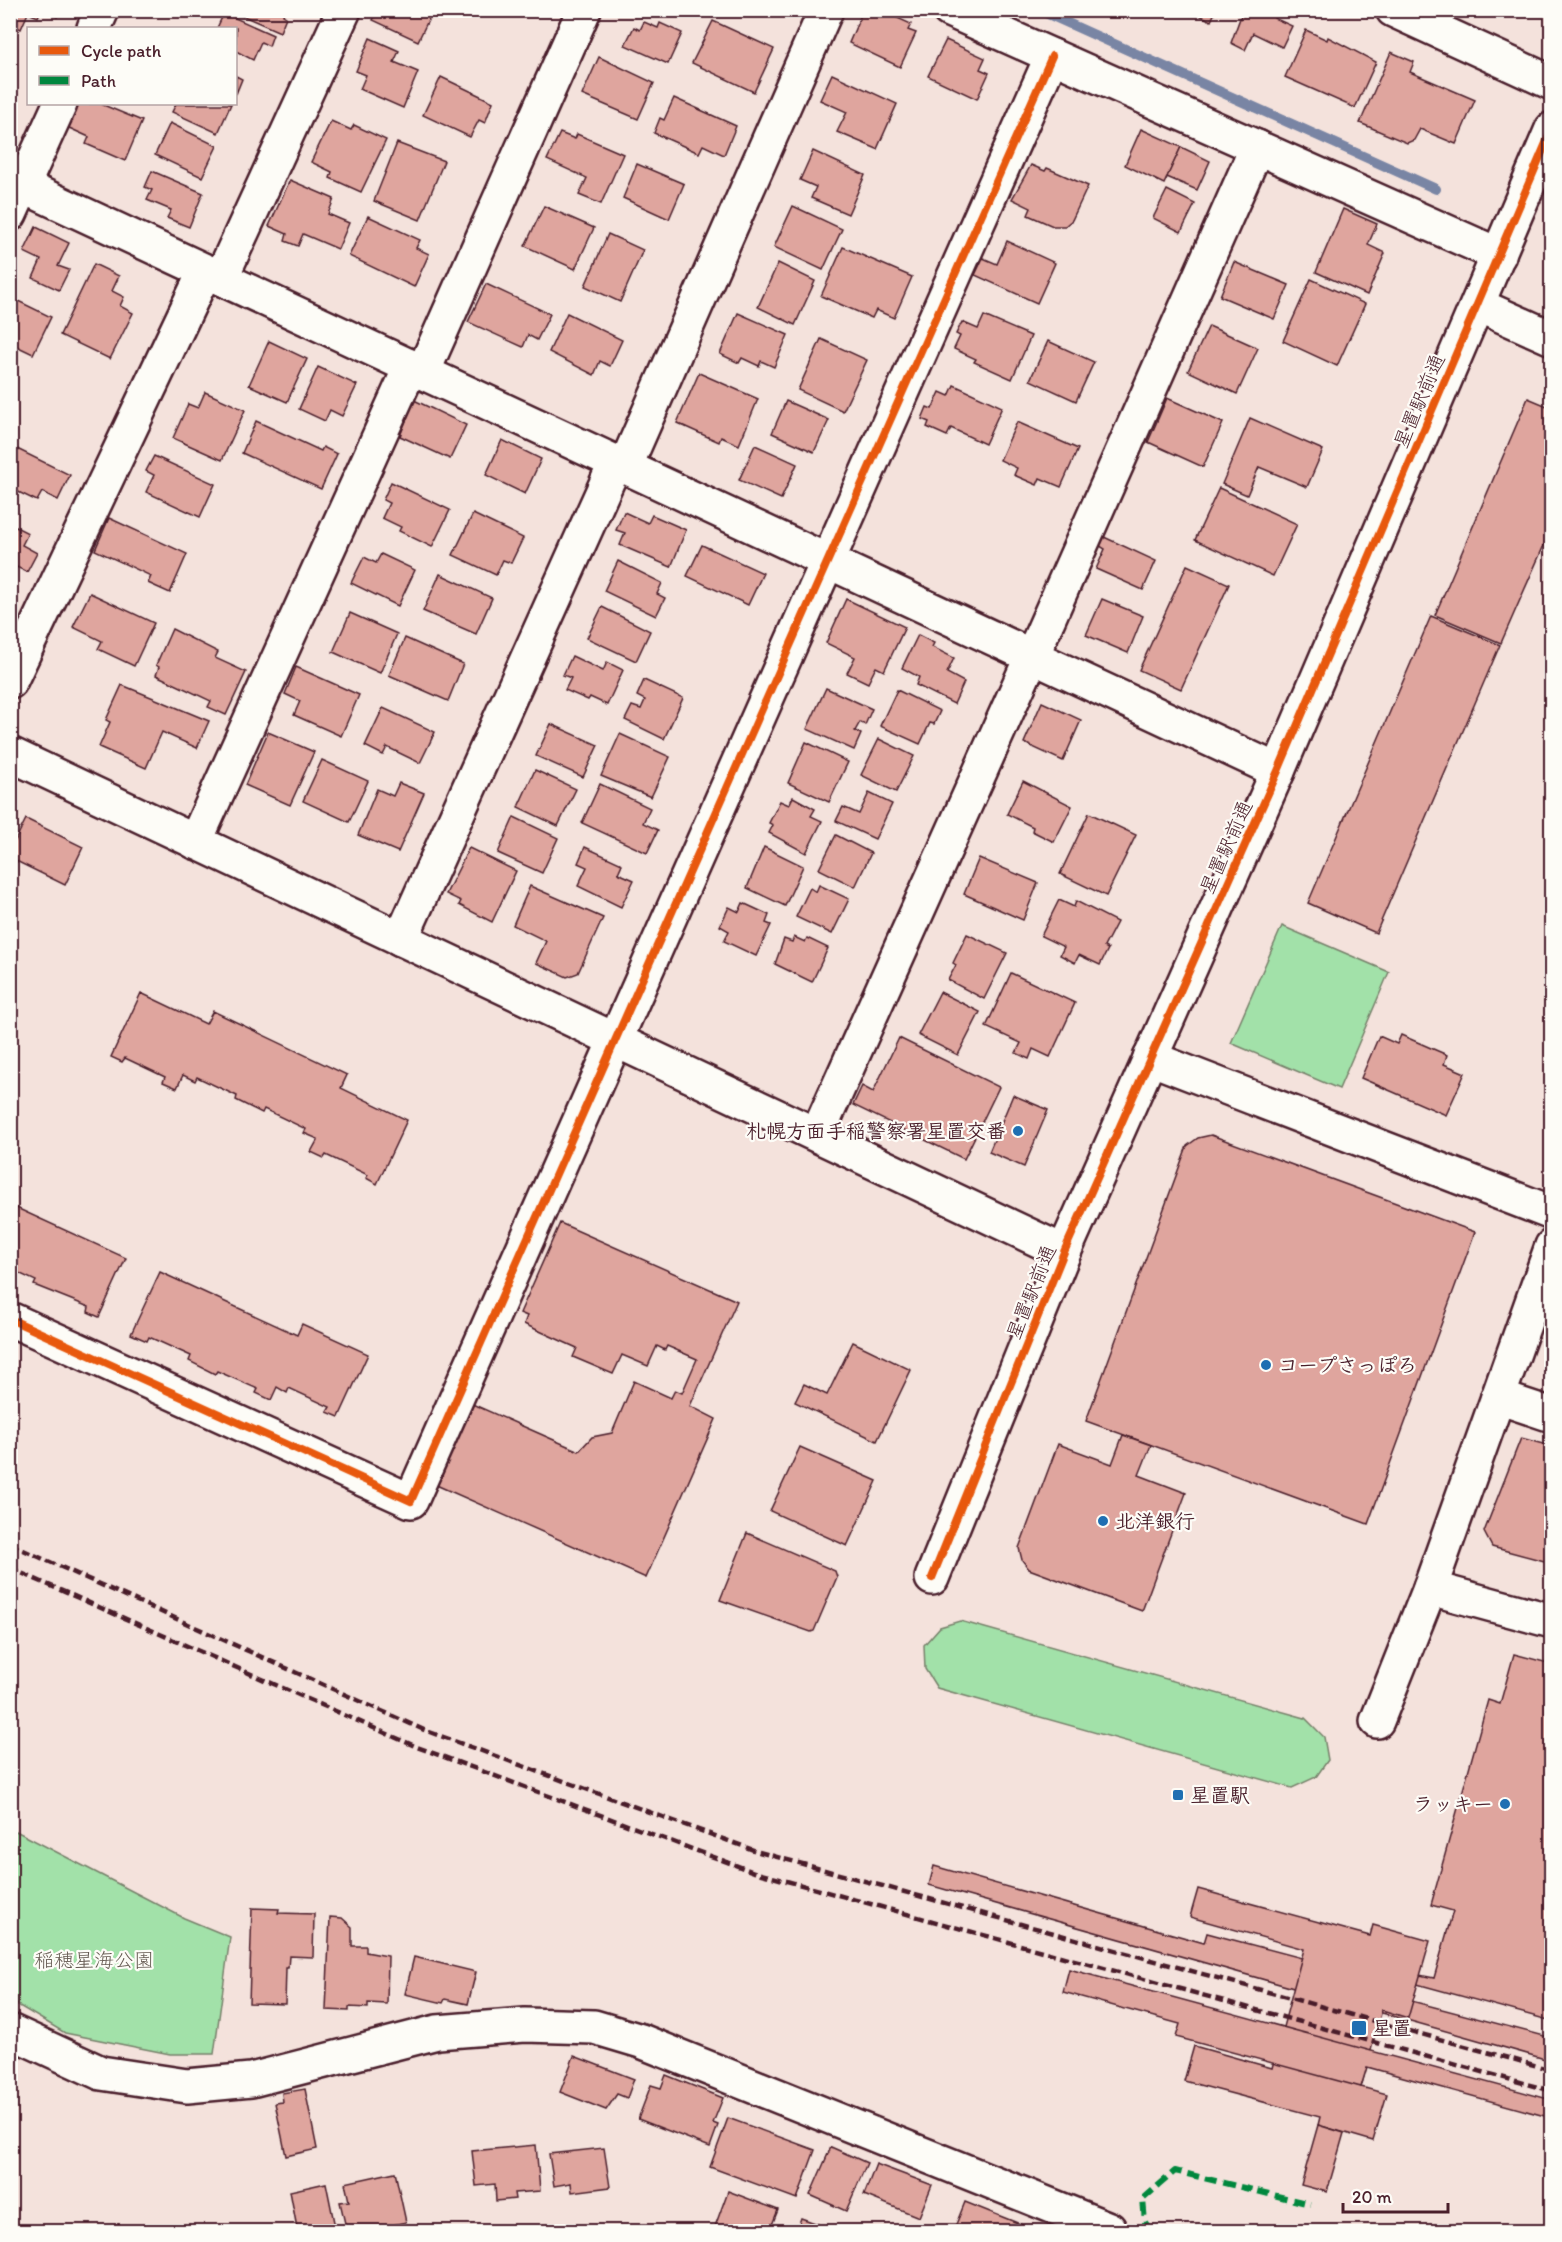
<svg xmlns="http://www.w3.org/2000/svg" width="1562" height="2242" font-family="Itim,'Klee One',sans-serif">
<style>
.green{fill:#a2e1a9;stroke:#76806a;stroke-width:1.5}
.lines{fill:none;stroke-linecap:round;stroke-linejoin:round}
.stream{stroke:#7985a4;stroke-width:10}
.building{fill:#dfa59e;stroke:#4a1f2b;stroke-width:1.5}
.minor-casing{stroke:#4a1f2b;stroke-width:38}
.minor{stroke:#fdfcf7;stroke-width:33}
.rail{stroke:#4a1f2b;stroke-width:4.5;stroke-dasharray:9 4.5;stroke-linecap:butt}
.quiet{stroke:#00873e;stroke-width:6;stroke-dasharray:12 6;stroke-linecap:butt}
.cycleway-casing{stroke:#fdfcf7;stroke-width:11}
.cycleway{stroke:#e8590c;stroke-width:8}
.poi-dot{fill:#1f6fb2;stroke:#fdfcf7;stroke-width:2}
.labels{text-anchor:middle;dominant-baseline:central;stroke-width:4.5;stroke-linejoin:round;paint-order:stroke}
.street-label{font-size:20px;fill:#4a1f2b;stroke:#fdfcf7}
.poi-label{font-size:20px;font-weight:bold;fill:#4a1f2b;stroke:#fdfcf7;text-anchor:start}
.park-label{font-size:20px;fill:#645951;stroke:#fdfcf7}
</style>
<rect width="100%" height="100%" fill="#f4e2dc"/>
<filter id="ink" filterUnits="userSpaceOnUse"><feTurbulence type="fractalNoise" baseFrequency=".0167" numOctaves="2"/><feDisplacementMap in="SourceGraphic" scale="12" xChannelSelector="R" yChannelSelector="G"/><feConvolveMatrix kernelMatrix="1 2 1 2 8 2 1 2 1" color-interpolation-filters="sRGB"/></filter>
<g filter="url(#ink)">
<g class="green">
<polygon points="1282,926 1389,972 1339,1089 1231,1043"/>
<polygon points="960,1621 1305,1718 1324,1737 1328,1760 1316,1777 1292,1788 937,1688 925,1669 924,1645 940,1627"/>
<polygon points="10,1828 184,1918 230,1937 214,2054 170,2054 65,2033 11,2001"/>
</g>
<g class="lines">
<polyline class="stream" points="1039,10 1436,189"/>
</g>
<g class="building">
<polygon points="10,10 41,10 38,17 28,13 21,29 10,24"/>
<polygon points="43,10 60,10 57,17"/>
<polygon points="285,10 283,15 286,17 280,32 232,11"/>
<polygon points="378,10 433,10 418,41 373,20"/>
<polygon points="863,10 880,10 911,24 908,30 916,33 900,67 849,43"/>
<polygon points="1190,10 1216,10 1211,21"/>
<polygon points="1243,10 1277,10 1274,18 1292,26 1282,47 1253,33 1245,50 1231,43"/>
<polygon points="224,13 273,35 269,46 261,42 253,60 236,51 236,28 217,28"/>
<polygon points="713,21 774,49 754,92 692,63"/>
<polygon points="644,22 658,28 660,23 682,33 668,64 625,45 634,27 640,30"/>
<polygon points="1306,30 1327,40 1328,37 1376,62 1355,108 1285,77"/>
<polygon points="370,38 399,51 394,62 418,72 403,108 360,89 366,75 356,71"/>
<polygon points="946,40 985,58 980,69 989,73 977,99 928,76"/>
<polygon points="1391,52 1414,62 1410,72 1475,100 1456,144 1420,129 1414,140 1407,143 1360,123"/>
<polygon points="599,57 654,83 638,119 582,95"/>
<polygon points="832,74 897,104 877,149 837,132 847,112 820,100"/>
<polygon points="236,76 242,79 236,94"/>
<polygon points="441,77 493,102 485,123 479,120 470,137 423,115"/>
<polygon points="674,98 736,126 724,155 703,145 699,153 654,133 660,118 664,120"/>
<polygon points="77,104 101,104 142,121 125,161 86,144 89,137 67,127"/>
<polygon points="176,104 231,104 218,133 172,112"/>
<polygon points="331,121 351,130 354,125 386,140 361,192 330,178 332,172 311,162"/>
<polygon points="170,123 217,146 202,177 155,155"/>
<polygon points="1141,129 1181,147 1164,184 1125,165"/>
<polygon points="560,133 575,139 577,134 623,154 601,204 579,195 587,178 547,160"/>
<polygon points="397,143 444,161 420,220 374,201"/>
<polygon points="1181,147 1210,161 1197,190 1167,177"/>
<polygon points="813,151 865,175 848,214 811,198 816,187 800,180"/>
<polygon points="637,164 684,184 669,219 623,198"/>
<polygon points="1031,165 1045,171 1047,168 1088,186 1072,220 1065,226 1053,226 1028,215 1031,208 1012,199"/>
<polygon points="152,171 203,193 189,227 167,218 171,210 147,200 152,190 145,187"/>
<polygon points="290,180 334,199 328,214 349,223 338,249 303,234 298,246 285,241 287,234 269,226"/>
<polygon points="1167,190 1195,204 1181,232 1153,218"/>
<polygon points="544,206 594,228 575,269 525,246"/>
<polygon points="793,206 842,229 823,270 774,247"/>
<polygon points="1343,209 1377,224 1368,245 1385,253 1367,295 1316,272"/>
<polygon points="368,216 420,240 416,248 429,254 414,287 349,256"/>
<polygon points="36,227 69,243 58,266 69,270 59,290 33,278 41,260 24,252"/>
<polygon points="608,234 643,250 620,302 585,286"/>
<polygon points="1007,241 1055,263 1037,303 975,275 983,258 997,264"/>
<polygon points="843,247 912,277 894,318 876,310 872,318 821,296"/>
<polygon points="1234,262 1289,285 1274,319 1220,296"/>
<polygon points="778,263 815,281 795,325 758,307"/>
<polygon points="94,264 119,276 112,291 124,297 120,306 133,313 110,359 60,335"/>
<polygon points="1311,279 1365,304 1337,366 1283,341"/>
<polygon points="486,284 550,314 537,340 528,335 523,347 468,322"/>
<polygon points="12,298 51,317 33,354 10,343"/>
<polygon points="567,313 622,340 610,366 600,361 594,375 549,352"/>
<polygon points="738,313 788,335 774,367 761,361 759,366 742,358 739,363 720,354"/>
<polygon points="984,316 1031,336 1012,379 974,362 976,359 954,349 960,336 956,334 962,322 978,329"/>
<polygon points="1209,326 1258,348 1237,394 1188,371"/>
<polygon points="821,339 867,360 843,411 798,390"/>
<polygon points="269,341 307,359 287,402 249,385"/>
<polygon points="1048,341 1094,362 1076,401 1030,380"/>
<polygon points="318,367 357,385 342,416 330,410 325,421 299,409"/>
<polygon points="699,373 758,399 739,445 721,437 719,442 677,423"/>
<polygon points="954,385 1002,407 985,444 951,428 947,436 927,427 929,422 922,419 927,407 932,409 940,392 949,396"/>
<polygon points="205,392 245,410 222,460 173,438 188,404 198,408"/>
<polygon points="1167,398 1223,423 1203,467 1148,442"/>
<polygon points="1528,398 1552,408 1552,527 1501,643 1435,615"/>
<polygon points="414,400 466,425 450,459 400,436"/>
<polygon points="786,401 829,420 814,452 772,433"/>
<polygon points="1250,418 1323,450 1307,487 1259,467 1247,495 1222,484"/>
<polygon points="256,421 321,451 323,447 337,454 321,489 242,453"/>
<polygon points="1017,422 1078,449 1061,487 1040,478 1037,485 1014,475 1017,468 1000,460"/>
<polygon points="502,440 541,459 525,494 486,475"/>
<polygon points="755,445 797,464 781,499 739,480"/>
<polygon points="11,446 70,475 58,500 42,492 37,501 10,488"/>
<polygon points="154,456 215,484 200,517 146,492 154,475 146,471"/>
<polygon points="391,482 450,510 432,547 399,531 401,527 382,518 389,503 383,500"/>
<polygon points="1219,488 1297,524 1273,576 1195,540"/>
<polygon points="624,512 648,523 652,515 686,530 671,567 620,545 625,533 616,530"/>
<polygon points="473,514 523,538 511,563 503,560 496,575 453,555"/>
<polygon points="109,518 187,554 170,593 148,583 151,576 95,550"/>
<polygon points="10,524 28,533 22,545 37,553 27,572 10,564"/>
<polygon points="1104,537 1156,561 1143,590 1096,569 1105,549 1100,546"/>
<polygon points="702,545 763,573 748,605 687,576"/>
<polygon points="381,554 415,570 398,606 351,583 364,557 376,563"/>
<polygon points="618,561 662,583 657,594 665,598 656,616 604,591"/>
<polygon points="1187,565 1229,584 1181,689 1139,670"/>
<polygon points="440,574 492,598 476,634 423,611"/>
<polygon points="90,593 154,623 134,666 98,649 102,641 73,627"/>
<polygon points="846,599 905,627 884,671 876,667 868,683 847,673 855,657 826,643"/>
<polygon points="1102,599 1143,616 1128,653 1086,635"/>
<polygon points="602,607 650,631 636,661 587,638"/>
<polygon points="350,613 397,634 380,673 333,652"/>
<polygon points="1431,616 1500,645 1376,933 1308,903"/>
<polygon points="172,629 218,652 215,658 246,672 226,715 208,707 211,701 156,675 159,667 156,665"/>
<polygon points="918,635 934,643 932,647 954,658 947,673 964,682 954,704 916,685 919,677 902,668"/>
<polygon points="405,638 463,664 448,701 389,675"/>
<polygon points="572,656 603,671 607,662 623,670 607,705 590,697 588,700 565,690 571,678 563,675"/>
<polygon points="296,667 359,695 341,736 294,715 300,701 285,694"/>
<polygon points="644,680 683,698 664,739 625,720 632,706 641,709 645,700 637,696"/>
<polygon points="122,685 209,721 197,748 162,732 146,768 99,747 110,722 106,720"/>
<polygon points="826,688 872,709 865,725 860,722 855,731 861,734 854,750 807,729"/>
<polygon points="897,690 940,711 934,724 930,723 920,744 880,726"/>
<polygon points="1042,702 1081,720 1063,761 1024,743"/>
<polygon points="383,708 435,732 420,763 387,747 383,755 365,746"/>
<polygon points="551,724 598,745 583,777 536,756"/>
<polygon points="268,732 314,752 290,805 245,785"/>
<polygon points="620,734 670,757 651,797 601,776"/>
<polygon points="879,739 914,756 896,792 861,775"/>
<polygon points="806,742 848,762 829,802 788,783"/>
<polygon points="322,760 368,781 349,822 303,801"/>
<polygon points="535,770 576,789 558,826 518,807"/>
<polygon points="1023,781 1072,806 1054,842 1032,831 1033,827 1007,814"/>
<polygon points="399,783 424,793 398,852 358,835 377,789 393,796"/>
<polygon points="600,784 650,808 643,823 658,830 647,853 582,823"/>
<polygon points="869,793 892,804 875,839 836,821 843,807 859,814"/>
<polygon points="793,797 815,809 811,816 822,821 806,853 769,833 773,825 769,823 780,801 789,805"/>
<polygon points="1089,813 1136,835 1106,896 1060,874"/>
<polygon points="514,817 558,838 542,873 498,853"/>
<polygon points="26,819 83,847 65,885 10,858 10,851"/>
<polygon points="836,835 871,853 855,887 819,869"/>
<polygon points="585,847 622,864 618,873 634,880 621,907 578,886 587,867 578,863"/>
<polygon points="764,847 803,866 785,906 747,888"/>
<polygon points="469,848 516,871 492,922 459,905 461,901 446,894"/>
<polygon points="979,858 1038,883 1023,920 964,894"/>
<polygon points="819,885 849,899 832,934 796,917 810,888 816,892"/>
<polygon points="530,886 603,918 578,973 567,977 536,963 546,941 513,925"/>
<polygon points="1059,900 1074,907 1076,901 1117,922 1104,947 1108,949 1100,965 1079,955 1075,963 1060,955 1064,947 1041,936"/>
<polygon points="743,903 769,915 766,923 771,925 756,956 724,941 729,931 720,926 729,907 739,912"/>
<polygon points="967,934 1007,953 984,999 948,980 956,965 953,963"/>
<polygon points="794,937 805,942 807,938 828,948 812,982 775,964 784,939 792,942"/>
<polygon points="1011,973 1075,1003 1050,1057 1033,1049 1029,1059 1016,1053 1021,1043 986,1027"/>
<polygon points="940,992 980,1012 958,1055 918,1035"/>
<polygon points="141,993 206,1024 213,1011 347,1075 341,1088 407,1120 377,1184 366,1178 368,1175 326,1155 324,1158 311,1152 318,1139 304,1133 306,1129 264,1109 262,1113 236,1100 237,1096 197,1077 195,1081 183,1075 177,1088 163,1082 165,1077 125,1058 122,1062 111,1057"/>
<polygon points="1401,1035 1447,1055 1444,1064 1465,1073 1446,1115 1361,1078 1379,1036 1397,1044"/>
<polygon points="899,1038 999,1087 964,1159 853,1105 862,1086 873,1092"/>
<polygon points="1013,1095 1048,1110 1024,1167 989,1152"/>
<polygon points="1211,1135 1475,1232 1368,1524 1086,1421 1187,1146 1198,1138"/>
<polygon points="10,1205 126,1258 99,1317 88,1312 89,1307 34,1285 36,1281 10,1269"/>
<polygon points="560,1223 737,1301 690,1406 716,1419 646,1578 434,1484 470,1403 579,1451 592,1437 612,1433 634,1381 671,1398 675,1390 682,1393 697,1359 667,1346 665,1350 657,1346 648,1366 622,1355 613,1374 573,1357 577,1348 524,1324 527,1316 520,1313"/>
<polygon points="160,1272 297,1335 302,1324 368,1354 339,1417 327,1412 330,1407 289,1388 287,1393 277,1387 271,1400 256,1393 258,1389 217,1371 215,1374 189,1361 191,1356 149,1337 147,1341 131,1334"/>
<polygon points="853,1342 911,1370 877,1441 795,1402 804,1384 827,1395"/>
<polygon points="1123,1435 1151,1445 1139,1475 1186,1493 1142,1611 1029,1569 1022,1560 1019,1548 1058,1444 1112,1464"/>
<polygon points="1521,1438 1552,1446 1552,1563 1492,1547 1484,1532"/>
<polygon points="800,1447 877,1481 847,1546 770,1511"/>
<polygon points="747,1533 835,1571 837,1577 814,1631 811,1632 720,1600"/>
<polygon points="1514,1654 1552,1664 1552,2021 1417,1984 1420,1975 1434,1978 1453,1911 1431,1905 1488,1700 1500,1704"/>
<polygon points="934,1866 1204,1943 1207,1933 1385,1980 1381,1993 1552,2038 1552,2061 929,1885"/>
<polygon points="1198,1889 1370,1936 1373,1925 1430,1941 1408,2018 1382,2010 1361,2087 1387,2094 1373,2141 1318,2125 1320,2117 1184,2081 1194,2046 1272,2068 1304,1949 1190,1917"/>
<polygon points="252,1908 279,1909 278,1913 314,1914 313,1957 289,1956 288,1968 286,1968 285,2004 249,2003"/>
<polygon points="330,1917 342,1918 352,1927 352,1946 366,1946 366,1952 388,1956 387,2004 368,2003 368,2008 349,2007 349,2011 326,2010"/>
<polygon points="414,1957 476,1972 468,2004 445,1999 443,2003 405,1994"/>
<polygon points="1069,1969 1552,2100 1552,2118 1367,2067 1361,2087 1176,2037 1180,2024 1063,1992"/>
<polygon points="574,2056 634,2079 627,2098 617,2094 606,2110 560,2092"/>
<polygon points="666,2075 723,2098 713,2123 718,2125 710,2147 638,2119 651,2085 661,2088"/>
<polygon points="305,2089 317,2149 286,2156 275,2103 283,2102 282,2093"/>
<polygon points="728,2118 815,2150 797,2199 710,2167"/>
<polygon points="1318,2125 1344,2133 1327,2192 1301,2185"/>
<polygon points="536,2145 540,2191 514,2193 515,2199 496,2201 495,2184 476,2186 472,2151"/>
<polygon points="831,2147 867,2163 846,2211 810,2195"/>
<polygon points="604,2148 610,2187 572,2192 571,2183 554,2186 549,2154"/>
<polygon points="876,2164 932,2185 919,2217 864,2195"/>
<polygon points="395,2172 406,2222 362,2232 347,2232 340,2202 349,2201 345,2183"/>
<polygon points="326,2183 336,2232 308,2232 307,2226 297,2228 290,2191"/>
<polygon points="728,2191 778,2210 769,2232 713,2232"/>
<polygon points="965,2202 1020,2224 1017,2232 953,2232"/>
<polygon points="801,2218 818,2224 817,2228 825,2231 826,2227 839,2232 796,2232"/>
</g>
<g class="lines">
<g class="minor-casing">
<g id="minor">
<polyline points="949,10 1499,255"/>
<polyline points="1393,10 1552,83"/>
<polyline points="94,28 102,10"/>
<polyline points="10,180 1278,771"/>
<polyline points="10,214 60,104"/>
<polyline points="221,278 344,10"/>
<polyline points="1478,305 1552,338"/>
<polyline points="423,372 584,10"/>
<polyline points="625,467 826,10"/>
<polyline points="10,682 205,271"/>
<polyline points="10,754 1064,1252"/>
<polyline points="195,842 411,366"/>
<polyline points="401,939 616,462"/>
<polyline points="1150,1058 1552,1213"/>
<polyline points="817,1135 1032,656 1257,147"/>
<path d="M10 1319 411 1501C627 1020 837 537 1052 56"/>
<polyline points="1498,1397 1552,1415"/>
<polyline points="932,1578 1064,1252 1278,771 1552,129"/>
<polyline points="1430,1588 1552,1621"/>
<polyline points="1377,1721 1430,1588 1552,1246"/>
<polyline points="10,2031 101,2073 187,2086 251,2080 437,2032 525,2025 594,2027 641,2041 1109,2229 1108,2232"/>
</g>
</g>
<use href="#minor" class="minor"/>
<g class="rail">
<polyline points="10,1544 424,1730 759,1852 1552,2070"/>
<polyline points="10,1568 417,1747 754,1872 1552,2091"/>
</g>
<g class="quiet">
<polyline points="1129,2226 1138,2232"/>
<polyline points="1151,2232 1145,2222 1143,2199 1175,2171 1310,2204"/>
</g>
<g class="cycleway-casing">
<g id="cycleway">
<path d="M10 1319 411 1501C627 1020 837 537 1052 56"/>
<polyline points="932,1578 1064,1252 1278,771 1552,129"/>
</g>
</g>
<use href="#cycleway" class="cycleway"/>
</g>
</g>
<g class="poi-dot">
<circle cx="1018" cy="1131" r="6"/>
<circle cx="1266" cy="1365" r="6"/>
<circle cx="1103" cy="1521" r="6"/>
<rect x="1172" y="1789" width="12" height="12" rx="3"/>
<circle cx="1505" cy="1804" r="6"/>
<rect x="1351" y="2020" width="16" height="16" rx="3"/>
</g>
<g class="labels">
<g class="street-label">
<text transform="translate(1419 401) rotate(-67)">星置駅前通</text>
<text transform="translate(1226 847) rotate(-66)">星置駅前通</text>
<text transform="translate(1031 1292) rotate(-68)">星置駅前通</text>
</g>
<g class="poi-label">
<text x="1006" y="1131" text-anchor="end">札幌方面手稲警察署星置交番</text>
<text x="1278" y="1365">コープさっぽろ</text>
<text x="1115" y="1521">北洋銀行</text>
<text x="1190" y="1795">星置駅</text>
<text x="1493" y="1804" text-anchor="end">ラッキー</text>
<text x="1372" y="2028">星置</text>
</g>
<g class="park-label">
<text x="94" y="1960">稲穂星海公園</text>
</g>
</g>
<rect width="1562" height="2242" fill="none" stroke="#fdfcf7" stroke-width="36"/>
<rect x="18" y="18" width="1526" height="2206" fill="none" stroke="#4a1f2b" stroke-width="2" filter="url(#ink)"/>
<rect x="27" y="27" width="210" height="78" fill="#fdfcf7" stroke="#b5a4a5" stroke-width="1.5"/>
<rect x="39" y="46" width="30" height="9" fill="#e8590c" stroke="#b5a4a5" stroke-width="1.5"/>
<text x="81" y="57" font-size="18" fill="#4a1f2b">Cycle path</text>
<rect x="39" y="76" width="30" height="9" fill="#00873e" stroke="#b5a4a5" stroke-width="1.5"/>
<text x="81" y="87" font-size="18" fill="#4a1f2b">Path</text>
<path d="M1343 2203v9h105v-9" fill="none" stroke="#4a1f2b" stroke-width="3"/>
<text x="1352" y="2203" font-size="18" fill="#4a1f2b" stroke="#fdfcf7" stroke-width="4.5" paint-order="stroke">20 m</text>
</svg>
